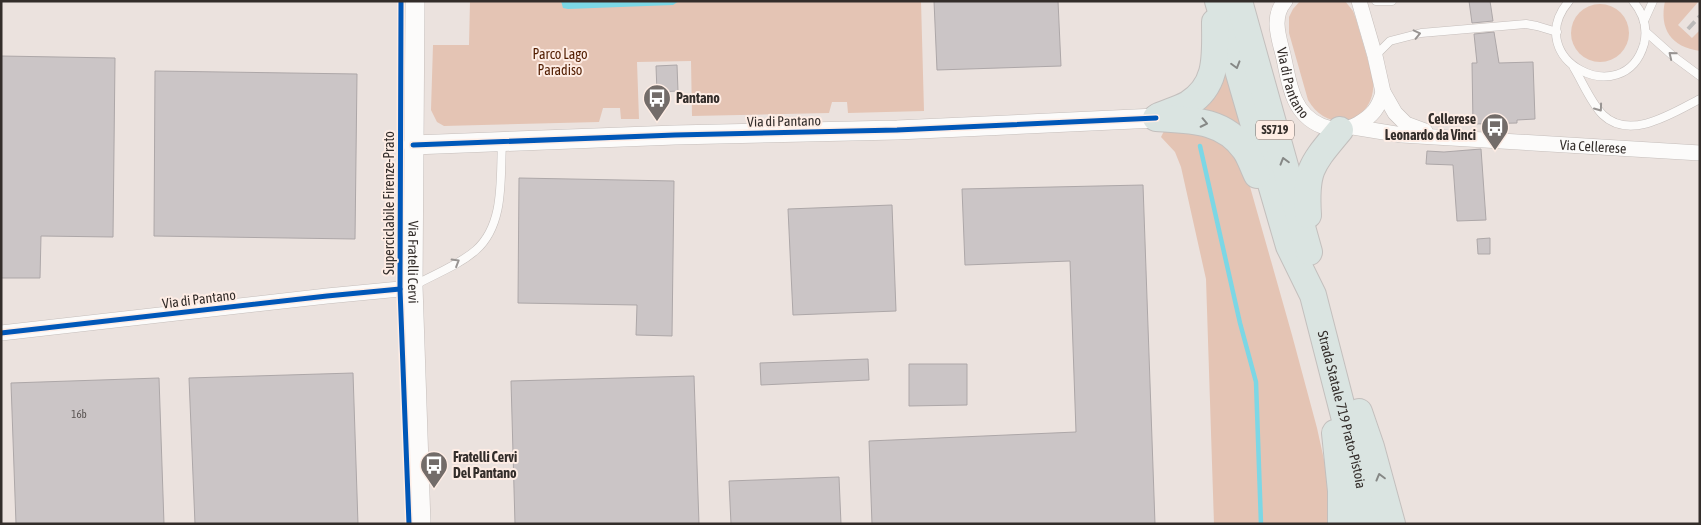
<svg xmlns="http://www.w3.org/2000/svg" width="1701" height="525" font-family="'Asap Condensed',sans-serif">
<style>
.green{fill:#e4c4b4}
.water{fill:#7cd7e5}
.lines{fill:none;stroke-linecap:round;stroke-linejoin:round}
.stream{stroke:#7cd7e5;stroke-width:4.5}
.building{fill:#cbc5c6;stroke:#ada7a8}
.service-casing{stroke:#c5bebb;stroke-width:9}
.minor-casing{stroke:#c5bebb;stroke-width:16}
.tertiary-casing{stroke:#c5bebb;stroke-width:20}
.trunk-casing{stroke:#c3bfbd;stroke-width:28}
.service{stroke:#fcfbfa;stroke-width:8}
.minor{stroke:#fcfbfa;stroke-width:15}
.tertiary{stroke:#fcfbfa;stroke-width:19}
.trunk{stroke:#dae4e1;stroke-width:26}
.rail{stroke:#bcbab9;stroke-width:4;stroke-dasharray:10 5;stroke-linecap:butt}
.cycleway-casing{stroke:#feede5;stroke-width:8}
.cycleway{stroke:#0057b8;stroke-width:5}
.oneway{stroke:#989492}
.oneway2{stroke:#868886}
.labels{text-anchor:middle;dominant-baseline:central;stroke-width:4;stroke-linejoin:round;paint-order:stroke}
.number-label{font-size:11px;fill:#595351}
.shield{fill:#feede5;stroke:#706762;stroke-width:1}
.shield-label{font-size:12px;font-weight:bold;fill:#332d2a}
.park-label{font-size:14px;fill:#521d00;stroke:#feede5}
.street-label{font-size:14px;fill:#332d2a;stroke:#feede5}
.poi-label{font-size:14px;font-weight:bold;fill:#332d2a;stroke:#feede5;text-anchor:start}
</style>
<rect width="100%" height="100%" fill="#ebe2de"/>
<g class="green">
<polygon points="470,1 921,1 924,111 848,113 847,102 832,102 829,113 692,116 691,61 637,62 639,119 621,119 620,108 603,108 599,122 444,126 437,122 431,110 433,45 469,45"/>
<path d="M1300 1H1345L1353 11 1356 19 1373 78C1378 121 1330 138 1308 100L1289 33V17L1293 9Z"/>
<path d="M1665 1H1699L1678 25 1692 38 1700 30V51C1671 47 1659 29 1665 1Z"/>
<circle cx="1600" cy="33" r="29"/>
<polygon points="1224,69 1244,130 1191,111"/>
<polygon points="1206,129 1243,162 1292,335 1317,428 1330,487 1334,524 1214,524 1206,279 1181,167 1175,152 1161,137 1164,131"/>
</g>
<polygon class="water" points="561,1 679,1 673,5 568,9 563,8"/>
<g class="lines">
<polyline class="stream" points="1200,146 1240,323 1256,382 1261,524"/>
</g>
<g class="building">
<polygon points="934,1 1058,1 1061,66 937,70"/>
<polygon points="1469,1 1490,1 1493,21 1472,23"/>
<polygon points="1494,32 1499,63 1533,62 1535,119 1517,120 1517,123 1473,124 1472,63 1477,63 1474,34"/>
<polygon points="1,56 115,58 113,237 41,236 40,278 1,278"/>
<polygon points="677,65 678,91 657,92 656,66"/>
<polygon points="155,71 357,74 355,239 154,236"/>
<polygon points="1481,149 1486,220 1457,221 1453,165 1426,164 1427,151 1444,152"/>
<polygon points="519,178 674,181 672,336 636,335 637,305 518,303"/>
<polygon points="1143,185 1155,524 872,524 869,441 1076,432 1070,261 965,265 962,189"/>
<polygon points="892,205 896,311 793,315 788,209"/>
<polygon points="1490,238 1490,254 1478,254 1477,239"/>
<polygon points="868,359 869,380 761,385 760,363"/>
<polygon points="909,364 967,364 967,405 909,406"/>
<polygon points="353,373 358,524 195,524 189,378"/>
<polygon points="694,376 699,524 515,524 511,381"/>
<polygon points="159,378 164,524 16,524 11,383"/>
<polygon points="839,477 841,524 731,524 729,481"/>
</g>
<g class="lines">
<g class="service-casing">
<g id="service">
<polyline points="1376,1 1392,1"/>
<path d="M1569 1C1520 59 1624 113 1644 44 1648 28 1643 13 1633 1"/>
<polyline points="1644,21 1653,1"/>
<polyline points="1646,32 1673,56 1700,76"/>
<polyline points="1375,56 1390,41 1421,33 1526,24 1537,26 1557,32"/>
<path d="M1574 68C1583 83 1591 103 1603 115 1630 141 1673 113 1700 99"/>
<path d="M415 285C435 274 459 265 476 250 505 224 500 178 502 143"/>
</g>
</g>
<g class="minor-casing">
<g id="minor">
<path id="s1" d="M1285 1C1270 18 1280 40 1284 59 1287 73 1289 87 1295 100 1306 124 1334 137 1358 124 1372 116 1379 108 1383 92"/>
<polyline points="1359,1 1375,56 1383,92 1395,113 1406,124 1425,131"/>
<path id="s2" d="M1353 127 1402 135 1700 153"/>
<polyline points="1,333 327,296 400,289 413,286"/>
</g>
</g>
<g class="tertiary-casing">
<g id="tertiary">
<path id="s3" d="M415 1 413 286 421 524"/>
<polyline points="413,145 675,135 897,130 1156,118"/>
</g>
</g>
<g class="trunk-casing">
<g id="trunk">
<path id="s4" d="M1218 1 1289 246 1313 295 1359 474 1367 524"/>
<polyline points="1239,1 1309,252"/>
<path d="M1159 116C1168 112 1179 109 1188 104 1219 85 1215 54 1215 22"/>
<path d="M1156 118C1189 120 1224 119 1245 150 1250 157 1253 167 1257 175"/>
<path d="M1308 215C1305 169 1312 164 1340 130"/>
<polyline points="1359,412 1371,447 1392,524"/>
<polyline points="1335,433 1341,491 1341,524"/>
</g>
</g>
<use href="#service" class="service"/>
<use href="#minor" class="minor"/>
<use href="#tertiary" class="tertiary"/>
<use href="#trunk" class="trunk"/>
<polyline class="rail" points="1688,29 1700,16"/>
<g class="cycleway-casing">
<g id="cycleway">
<polyline points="401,1 400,289 409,524"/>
<polyline points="413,145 675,135 897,130 1156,118"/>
<polyline points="1,333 327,296 400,289"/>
</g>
</g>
<use href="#cycleway" class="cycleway"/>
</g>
<defs><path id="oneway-chevron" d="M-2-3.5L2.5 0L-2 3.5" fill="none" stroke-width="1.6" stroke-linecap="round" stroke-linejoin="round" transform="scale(1.25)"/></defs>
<g class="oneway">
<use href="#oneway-chevron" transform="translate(1417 34) rotate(-13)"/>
<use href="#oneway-chevron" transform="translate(1672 55) rotate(-141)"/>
<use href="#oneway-chevron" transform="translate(1599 108) rotate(54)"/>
<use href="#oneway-chevron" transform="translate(456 262) rotate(-31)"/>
</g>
<g class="oneway2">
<use href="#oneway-chevron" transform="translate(1236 65) rotate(74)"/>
<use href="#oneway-chevron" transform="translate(1204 123) rotate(12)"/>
<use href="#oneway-chevron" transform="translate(1284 161) rotate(-106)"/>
<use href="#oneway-chevron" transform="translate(1380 477) rotate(-105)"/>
</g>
<defs>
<g id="bus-pin" transform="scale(1.4375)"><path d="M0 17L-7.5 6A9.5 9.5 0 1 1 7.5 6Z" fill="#736c69" stroke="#feede5"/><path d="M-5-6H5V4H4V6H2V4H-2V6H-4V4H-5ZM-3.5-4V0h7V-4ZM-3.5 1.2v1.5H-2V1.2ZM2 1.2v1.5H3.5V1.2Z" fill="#fff"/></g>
</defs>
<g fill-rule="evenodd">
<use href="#bus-pin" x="657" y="98"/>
<use href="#bus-pin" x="1495" y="127"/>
<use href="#bus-pin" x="434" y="465"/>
</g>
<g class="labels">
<g class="number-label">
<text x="79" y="414">16b</text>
</g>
<rect class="shield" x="1256" y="120.5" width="38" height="19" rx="4"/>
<g class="shield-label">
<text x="1275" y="130">SS719</text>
</g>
<g class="park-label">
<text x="560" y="54">Parco Lago<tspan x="560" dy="16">Paradiso</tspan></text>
</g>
<g class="street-label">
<text stroke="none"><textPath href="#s1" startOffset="86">Via di Pantano</textPath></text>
<text transform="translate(784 121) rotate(-1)">Via di Pantano</text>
<text stroke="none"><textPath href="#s2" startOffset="241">Via Cellerese</textPath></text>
<text transform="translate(389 203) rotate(-90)">Superciclabile Firenze-Prato</text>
<text stroke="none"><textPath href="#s3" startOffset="261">Via Fratelli Cervi</textPath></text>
<text transform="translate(199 299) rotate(-7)">Via di Pantano</text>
<text stroke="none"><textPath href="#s4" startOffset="428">Strada Statale 719 Prato-Pistoia</textPath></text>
</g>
<g class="poi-label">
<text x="676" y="98">Pantano</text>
<text x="1476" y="119" text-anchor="end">Cellerese<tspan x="1476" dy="16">Leonardo da Vinci</tspan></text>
<text x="453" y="457">Fratelli Cervi<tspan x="453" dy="16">Del Pantano</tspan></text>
</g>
</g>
<rect width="1701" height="525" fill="none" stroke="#332d2a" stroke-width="5"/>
</svg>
